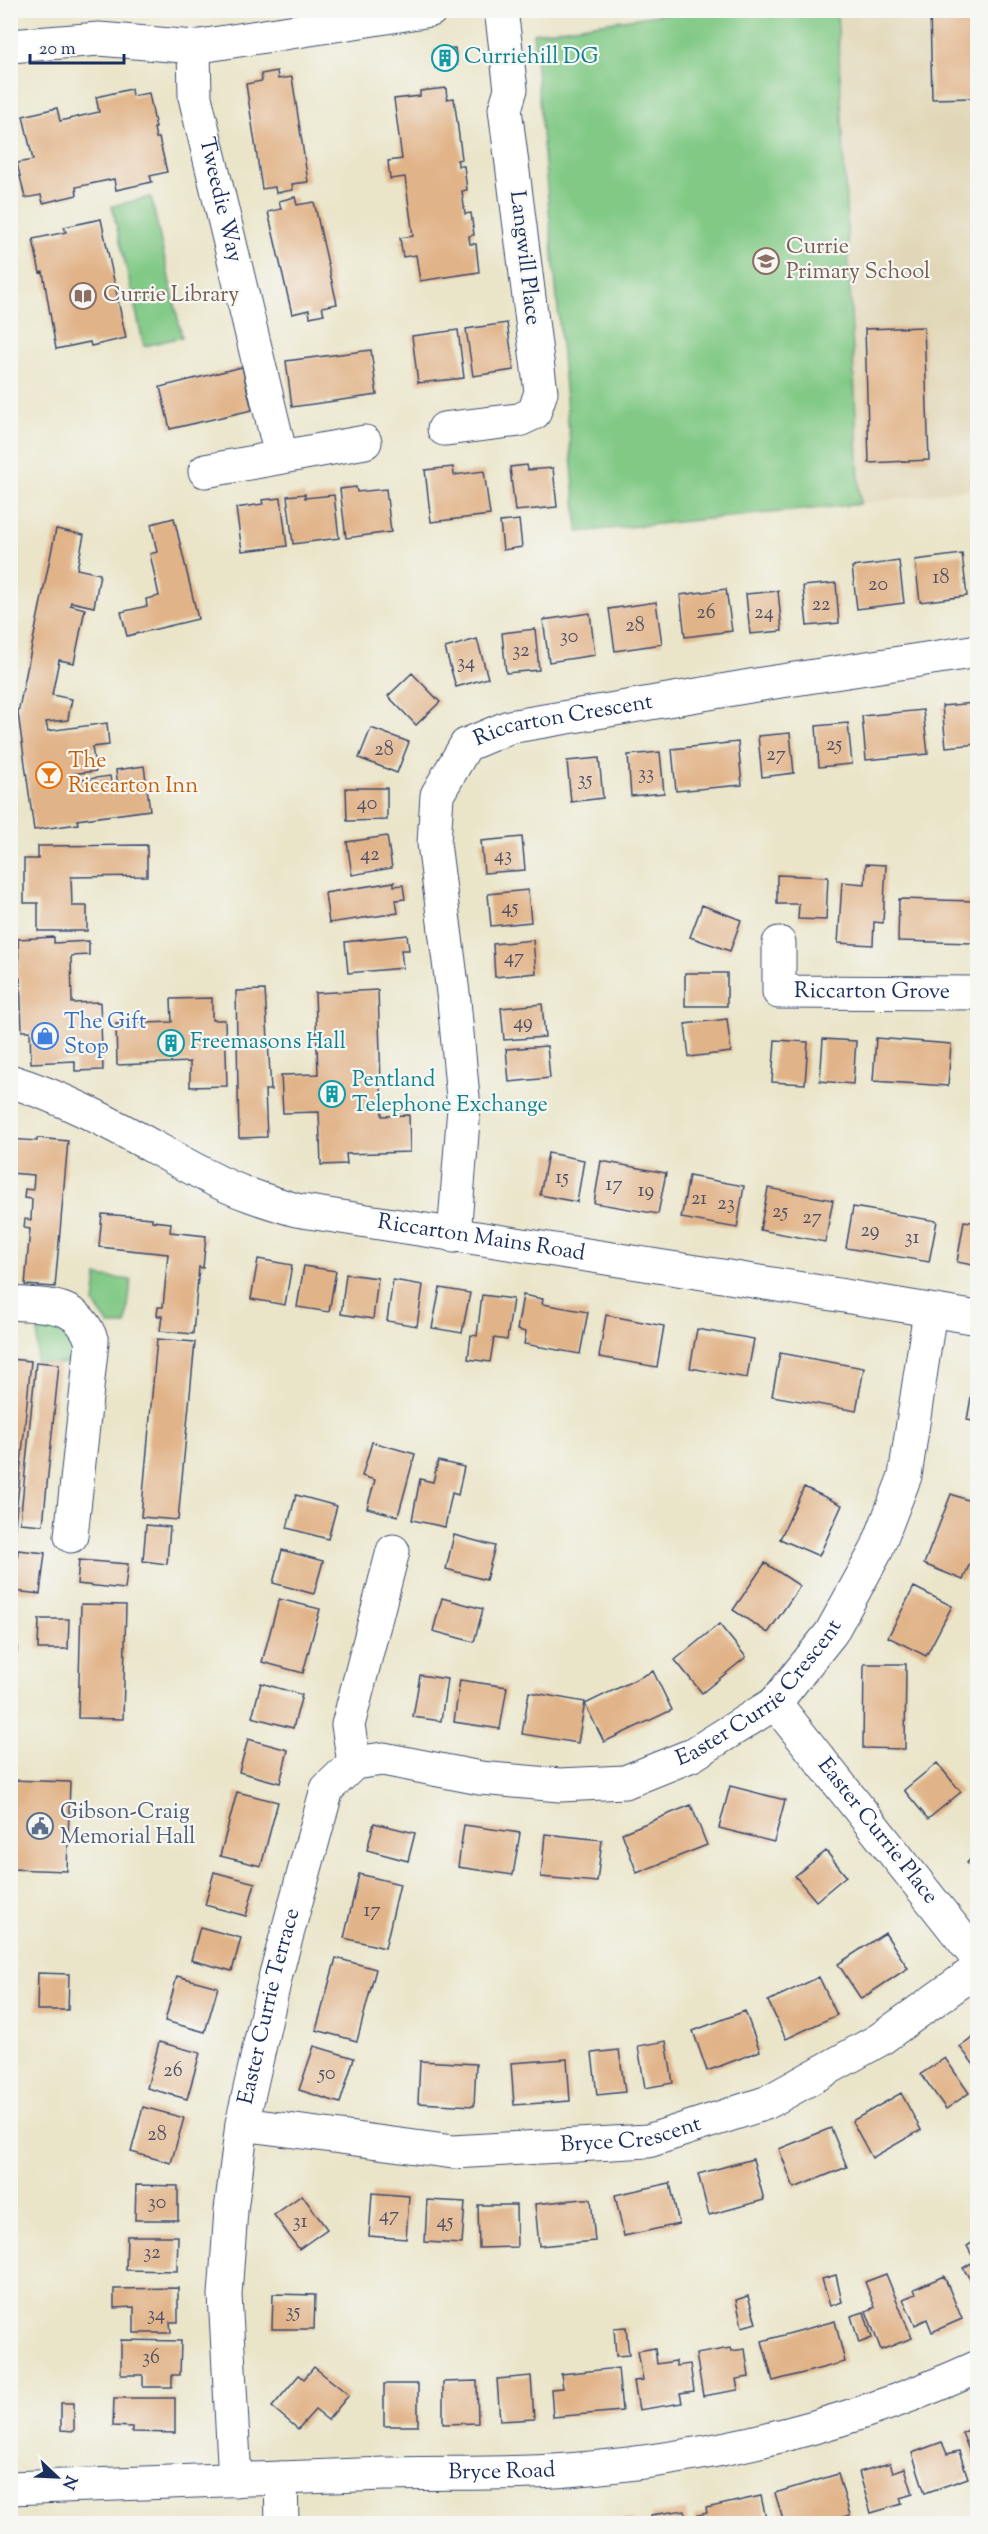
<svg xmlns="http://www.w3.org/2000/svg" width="988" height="2534" font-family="'Sorts Mill Goudy',serif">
  <rect width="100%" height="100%" fill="#f6f6f2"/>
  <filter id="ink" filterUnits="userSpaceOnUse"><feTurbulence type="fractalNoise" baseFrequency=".0167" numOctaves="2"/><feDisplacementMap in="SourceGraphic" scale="12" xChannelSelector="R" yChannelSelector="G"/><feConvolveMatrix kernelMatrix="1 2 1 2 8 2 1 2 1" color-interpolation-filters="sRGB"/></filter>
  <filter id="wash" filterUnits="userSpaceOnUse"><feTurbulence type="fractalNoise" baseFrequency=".008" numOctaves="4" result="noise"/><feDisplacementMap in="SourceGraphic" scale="24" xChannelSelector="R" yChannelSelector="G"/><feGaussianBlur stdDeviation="1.35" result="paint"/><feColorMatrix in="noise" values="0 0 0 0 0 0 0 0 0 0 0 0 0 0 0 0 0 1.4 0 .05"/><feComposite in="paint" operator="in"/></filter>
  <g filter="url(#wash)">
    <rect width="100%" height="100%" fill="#eae5c9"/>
    <path fill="#e1d7b8" d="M685,11H977V488L860,504L578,532L533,33Z"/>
    <path fill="#81c985" stroke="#4e7c72" stroke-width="1.5" d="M685,11H837L860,504L578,532L533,33Z
      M151,197L182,337L144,346L112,206Z
      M97,1276L131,1280L126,1325H109L94,1304Z
      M39,1320C57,1323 67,1328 78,1342L73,1362L59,1364L36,1362Z"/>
    <g id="blocks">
      <path fill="#e1b388" d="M930,10H973L974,98L932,99Z
        M455,48L457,65L435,68L433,50Z
        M277,71L278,79L292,77L308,182L292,184L293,190L276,193L275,187L262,189L246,84L262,81L261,74Z
        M446,88L447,99L454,98L462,159L457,160L458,163V166H464L467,190L462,191L465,214L471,213L474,235L469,236L470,244H476L479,272L420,281L416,255L403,257L400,238L413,236L405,177L390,179L388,161L402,159L394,99L420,96V91Z
        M131,89L132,96L149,93L156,128H154L156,138H159L167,172L150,176L152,182L116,190L114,179L76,187L77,195L43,203L41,195L25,198L17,163L33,160L23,116L57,108L60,121L99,112L96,97Z
        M295,197L297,205L314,202L337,304L322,307L324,314L310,317L309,310L292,314L268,212L281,209L279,201Z
        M101,219L126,338L91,346L90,342L56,349L43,272L40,273L33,239L66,232L64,227Z
        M507,323L514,370L473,376L466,329Z
        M924,327L929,460L869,463L865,329Z
        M458,330L464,378L418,383L412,336Z
        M371,350L377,395L292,407L286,361Z
        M242,367L252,410L170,429L160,387Z
        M527,465L528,470L553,468L557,507L515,511L510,467Z
        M453,467L454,475L484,471L490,515L431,522L425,470Z
        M356,487L357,492L386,489L391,532L346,538L340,489Z
        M305,494V498L334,495L339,538L293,544L287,496Z
        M281,498L287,546L242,551L236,508L263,504L262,500Z
        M174,518L198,619L127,636L121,612L147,606L146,599L159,596L150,554L157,552L151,524Z
        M519,520L522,547L503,550L500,522Z
        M56,529L84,535L77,569L100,574L94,607L71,602L70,605L85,609L74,663L59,660L52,695L72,699L69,713L68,720L46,722L48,731L107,723L109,745L92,747L96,771L72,774L73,781L110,776L112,788L118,787L116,770L144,766L150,810L77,820L78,824L34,830L18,713Z
        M962,554L967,596L920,602L915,560Z
        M899,561L904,603L857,609L852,567Z
        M836,583L839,623L807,626L803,586Z
        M726,589L732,631L685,637L680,595Z
        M778,591L782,631L750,634L746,594Z
        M656,602L662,644L615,651L609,609Z
        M590,613L595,655L549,662L543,620Z
        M535,629L539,670L506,673L502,633Z
        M477,639L488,678L456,687L445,648Z
        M412,673L440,702L416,725L388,696Z
        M975,703L978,744L946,747L942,706Z
        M923,710L928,754L866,760L862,716Z
        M848,723L852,764L819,767L816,726Z
        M371,728L409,742L397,773L359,758Z
        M790,733L794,773L762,777L758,736Z
        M738,742L742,785L676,791L672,749Z
        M660,752L664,793L631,796L628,755Z
        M599,758L603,798L571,802L567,761Z
        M346,788H387V820L347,821Z
        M387,836L392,868L352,875L347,842Z
        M522,837L525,870L484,873L481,841Z
        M147,845V876L71,877L72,906H87V931H38V903H24V859H38V846Z
        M866,864L886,865L883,923L874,922L873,945L838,943L842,882L865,884Z
        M777,875L828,877L826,920L798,919L799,904H777Z
        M394,882V886L403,885L405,899L396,900L398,913L329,923L325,893Z
        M528,890L531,922L491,926L488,894Z
        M899,899L974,901L973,943L898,941Z
        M702,905L741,920L730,951L690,937Z
        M407,935L409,950H401L403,968L348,973L345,942Z
        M54,937V943L89,941V955L71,956L72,1003L100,1002L103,1070L75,1071V1061L31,1063L30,1031H22L20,978H16V968H19L18,939Z
        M533,940L536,973L495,977L493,944Z
        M685,973H727V1006H685Z
        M265,990L271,1090H265L267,1137L239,1138L236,991Z
        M378,990L382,1116L409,1115L410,1152L346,1154L347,1164L321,1165L319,1112L283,1113L281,1075L318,1074L315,993Z
        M212,998V1020H225L227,1086L190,1087V1062L117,1065L116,1024L172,1022L171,999Z
        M542,1004L545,1037L504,1040L501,1008Z
        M727,1019L731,1052L689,1057L685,1024Z
        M876,1038L951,1044L948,1086L873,1081Z
        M823,1039L856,1041L853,1084L820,1081Z
        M775,1040L808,1042L805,1084L772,1082Z
        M547,1046L550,1078L509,1082L506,1049Z
        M976,1055H978V1089H973Z
        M37,1138L68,1141L55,1287L25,1285L30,1229L24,1228L25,1219L31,1220L32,1199L24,1198L25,1189L33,1190L34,1175L10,1173V1139L37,1141Z
        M548,1153L584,1160L577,1202L540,1195Z
        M601,1161L666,1173L658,1214L594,1203Z
        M689,1176L744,1186L737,1228L681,1218Z
        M768,1188L833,1200L825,1242L760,1230Z
        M853,1207L937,1221L929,1262L846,1248Z
        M102,1214L152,1218V1221L171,1223L170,1232L206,1236L203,1268L199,1267L193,1334L160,1331L162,1316H157L158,1307H163L168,1254L99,1247Z
        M964,1221L978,1223V1266L957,1262Z
        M258,1259L292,1265L285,1305L251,1299Z
        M304,1266L336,1271L329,1312L297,1307Z
        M346,1274L378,1278L373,1319L341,1314Z
        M393,1280L423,1285L417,1326L387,1321Z
        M440,1288L470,1293L462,1333L432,1328Z
        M482,1295L513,1299L507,1340L494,1338L490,1362L468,1359L471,1335L477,1336Z
        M523,1295L543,1299L542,1304L588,1312L580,1354L524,1344L526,1332L517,1330Z
        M606,1315L664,1326L657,1367L599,1357Z
        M697,1329L754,1339L747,1378L690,1368Z
        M157,1339L195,1342L178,1520L141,1517Z
        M780,1353L864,1368L856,1411L772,1396Z
        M10,1359L31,1361L13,1546H10Z
        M36,1362L59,1364L43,1525L20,1523Z
        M973,1386L978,1387V1422L967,1420Z
        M372,1442L415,1454L398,1516L367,1508L375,1480L362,1476Z
        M438,1461L464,1467L458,1495L452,1493L445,1527L412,1520L420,1479L433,1482Z
        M804,1487L842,1505L819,1556L780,1539Z
        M951,1494L978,1504V1543L963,1580L924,1564Z
        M296,1495L337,1506L328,1539L287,1528Z
        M146,1525L170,1527L167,1564L143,1561Z
        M454,1535L495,1546L486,1580L446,1569Z
        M18,1550L45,1553L40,1594L14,1591Z
        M282,1550L323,1561L314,1594L273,1583Z
        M79,1560L128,1564L125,1589L77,1584Z
        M765,1563L800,1586L768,1633L733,1610Z
        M914,1587L952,1606L926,1656L888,1637Z
        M442,1598L483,1609L474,1642L433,1631Z
        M279,1599L320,1609L303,1673L262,1662Z
        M81,1604L126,1605L123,1719L78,1718Z
        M39,1619H69L68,1649H38Z
        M719,1624L746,1657L702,1693L675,1660Z
        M10,1631H17V1652H10Z
        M864,1664H906L905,1749L863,1748Z
        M653,1671L672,1710L604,1742L585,1704Z
        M420,1675L447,1679L441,1721L413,1717Z
        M460,1680L507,1687L500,1729L454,1722Z
        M261,1683L302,1695L293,1728L252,1717Z
        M529,1692L585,1702L578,1743L522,1734Z
        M248,1739L288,1750L280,1783L239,1772Z
        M937,1763L961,1792L928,1819L904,1790Z
        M10,1780L70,1782L67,1871L10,1869Z
        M730,1786L785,1800L774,1842L719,1828Z
        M237,1792L278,1802L261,1866L220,1856Z
        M691,1805L707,1845L637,1873L622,1833Z
        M374,1823L415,1833L408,1861L367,1850Z
        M464,1825L520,1833L513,1875L458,1867Z
        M545,1834L602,1840L597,1882L541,1877Z
        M826,1851L846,1876L816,1901L795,1876Z
        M978,1851V1872L967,1863Z
        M214,1872L255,1883L246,1916L205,1905Z
        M359,1874L400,1884L385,1948L344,1938Z
        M200,1927L241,1938L232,1971L191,1960Z
        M885,1933L908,1968L861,1999L838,1964Z
        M336,1958L376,1969L357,2041L316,2030Z
        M38,1973L69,1974L68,2010H37Z
        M177,1976L218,1987L205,2032L165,2021Z
        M819,1977L837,2015L786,2039L768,2001Z
        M745,2011L760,2051L707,2071L693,2031Z
        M978,2034V2070L960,2047Z
        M666,2041L673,2083L645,2088L638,2046Z
        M159,2042L200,2053L187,2099L147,2088Z
        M314,2046L354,2058L340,2103L299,2090Z
        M619,2050L625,2092L597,2095L592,2053Z
        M945,2058L969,2093L946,2109L921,2074Z
        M567,2059L570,2101L514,2105L511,2063Z
        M420,2061L476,2064L474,2106L418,2103Z
        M901,2093L921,2130L872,2158L852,2121Z
        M143,2107L184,2118L171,2163L131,2152Z
        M831,2128L847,2167L794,2188L779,2149Z
        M753,2159L764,2200L709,2215L698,2174Z
        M670,2183L679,2224L624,2236L615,2195Z
        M136,2185L178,2186V2220H135Z
        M372,2193L409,2196L406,2239L369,2236Z
        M302,2195L327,2229L299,2249L274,2215Z
        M583,2199H591L595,2241L539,2246L535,2204Z
        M427,2200L465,2202L462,2244L425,2242Z
        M478,2205H516L517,2247L479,2248Z
        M127,2236H178L177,2271L126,2270Z
        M978,2239V2292L963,2268L975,2261L967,2246Z
        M886,2274L912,2338L881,2350L866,2311L875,2307L865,2282Z
        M836,2275L842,2302L830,2306L822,2279Z
        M944,2276L962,2319L932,2332L927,2319L915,2325L903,2299L916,2294L914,2289Z
        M178,2288V2322H170L171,2333H134V2307L114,2308V2289Z
        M273,2294L315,2295L314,2329H272Z
        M748,2296L756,2323L742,2327L736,2300Z
        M864,2312L872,2338L859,2343L851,2316Z
        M835,2321L845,2362L773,2381L762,2341Z
        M626,2327L629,2355L616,2356L614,2328Z
        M121,2340L181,2341L180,2375H172V2387H143V2375H121Z
        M655,2348L657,2364L676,2361V2366L690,2364L694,2391L680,2393L682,2403L639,2410L634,2381L643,2380L638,2351Z
        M730,2348L731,2351L745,2349L749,2377L736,2379L738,2390L703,2396L696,2354Z
        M314,2367L349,2395L328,2420L315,2410L298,2429L272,2407L299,2375L304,2379Z
        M618,2368L622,2411L553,2417L551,2389L563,2388L561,2374Z
        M531,2376L534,2419L500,2421L497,2379Z
        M477,2381L478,2423L443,2424V2382Z
        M384,2384H418V2426H384Z
        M114,2398H175V2433L132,2432V2427L113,2426Z
        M61,2403H74V2431L61,2430Z
        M978,2426V2470H977L962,2433Z
        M942,2442L947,2454L959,2451L968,2478L925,2493L912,2453Z
        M890,2463L893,2472L905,2468L913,2494L900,2498L902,2504L871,2513L859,2472Z
        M838,2474L850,2515L821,2523H784L775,2493Z
        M761,2496L767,2523H695L694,2516L707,2513L706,2508Z
        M685,2510L687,2523H652L651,2515Z
        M633,2519V2523H599L598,2521Z"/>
    </g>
  </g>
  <g filter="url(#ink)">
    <use href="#blocks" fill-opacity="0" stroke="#3a4a6e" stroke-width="1.5"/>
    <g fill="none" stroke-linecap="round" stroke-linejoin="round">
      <defs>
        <g id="minor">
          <path id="s1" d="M194,47L195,97L281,456"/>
          <path d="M444,429L519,420L534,413L541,392L505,109L511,89L501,10"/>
          <path d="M205,471L365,442"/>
          <path id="s2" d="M779,943V992L978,993"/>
          <path id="s3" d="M454,1236L464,1108L454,1001L434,843L437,795L466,745L509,727L762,684L978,651"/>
          <path d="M10,1303C46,1306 79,1301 92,1342L71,1536"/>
          <path id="s4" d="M775,1703L978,1959"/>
          <path id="s5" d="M354,1763L383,1759L480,1778L560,1785L625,1782L692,1755L775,1703L831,1633L876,1551L905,1476L930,1311"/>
          <path id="s6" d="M242,2124L453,2152L648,2141L766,2103L879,2040L978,1969"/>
          <path d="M281,2478L282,2524"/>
          <path id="s7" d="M235,2480L225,2295L231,2210L242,2124L276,1974L327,1789L354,1763L348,1725L393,1551"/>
          <path id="s8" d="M10,2488C135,2483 260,2478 385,2474C446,2472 508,2475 568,2470C709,2459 849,2426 978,2367"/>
        </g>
        <g id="tertiary">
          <path d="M10,46L99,39L194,47L431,10"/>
          <path id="s9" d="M10,1081C82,1103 143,1143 209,1177C237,1192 266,1201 296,1210L735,1278L978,1318"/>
        </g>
      </defs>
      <use href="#minor" stroke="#3a4a6e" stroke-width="35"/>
      <use href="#tertiary" stroke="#3a4a6e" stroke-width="35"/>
      <use href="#minor" stroke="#fff" stroke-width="33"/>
      <use href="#tertiary" stroke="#fff" stroke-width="33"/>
    </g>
  </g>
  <defs>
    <symbol id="building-ring" viewBox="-11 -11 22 22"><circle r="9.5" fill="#f6f6f2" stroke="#0f9aa8" stroke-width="1.5"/><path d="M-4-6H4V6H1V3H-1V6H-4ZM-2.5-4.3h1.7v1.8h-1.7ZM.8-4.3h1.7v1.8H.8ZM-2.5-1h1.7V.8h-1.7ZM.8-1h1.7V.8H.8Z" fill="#0f9aa8"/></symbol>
    <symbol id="school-ring" viewBox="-11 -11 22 22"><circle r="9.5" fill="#f6f6f2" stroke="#8d6e63" stroke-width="1.5"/><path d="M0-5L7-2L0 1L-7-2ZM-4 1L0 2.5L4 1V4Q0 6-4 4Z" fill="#8d6e63"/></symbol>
    <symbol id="library-ring" viewBox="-11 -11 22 22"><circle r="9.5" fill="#f6f6f2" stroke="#8d6e63" stroke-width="1.5"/><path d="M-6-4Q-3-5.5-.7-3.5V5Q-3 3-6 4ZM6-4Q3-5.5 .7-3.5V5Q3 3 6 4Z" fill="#8d6e63"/></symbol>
    <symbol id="bar-ring" viewBox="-11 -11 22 22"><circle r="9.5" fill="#f6f6f2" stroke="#e8710a" stroke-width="1.5"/><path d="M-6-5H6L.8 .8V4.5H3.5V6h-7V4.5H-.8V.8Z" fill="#e8710a"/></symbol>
    <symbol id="shop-ring" viewBox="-11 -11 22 22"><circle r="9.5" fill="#f6f6f2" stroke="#3f7fe0" stroke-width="1.5"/><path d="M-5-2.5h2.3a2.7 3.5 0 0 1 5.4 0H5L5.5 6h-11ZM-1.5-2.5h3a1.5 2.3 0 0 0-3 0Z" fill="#3f7fe0"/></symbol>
    <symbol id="civic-ring" viewBox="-11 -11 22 22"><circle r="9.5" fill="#f6f6f2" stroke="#5c6f8a" stroke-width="1.5"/><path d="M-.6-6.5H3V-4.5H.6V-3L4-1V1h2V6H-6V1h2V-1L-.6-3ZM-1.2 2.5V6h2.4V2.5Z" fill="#5c6f8a"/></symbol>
  </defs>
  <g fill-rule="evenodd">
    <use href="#building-ring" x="430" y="43" width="30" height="30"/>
    <use href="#school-ring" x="751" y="246" width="30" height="30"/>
    <use href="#library-ring" x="68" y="281" width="30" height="30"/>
    <use href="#bar-ring" x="34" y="760" width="30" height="30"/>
    <use href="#shop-ring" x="30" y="1021" width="30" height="30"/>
    <use href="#building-ring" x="156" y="1028" width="30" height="30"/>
    <use href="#building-ring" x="317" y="1079" width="30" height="30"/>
    <use href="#civic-ring" x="25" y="1811" width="30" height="30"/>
  </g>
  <g text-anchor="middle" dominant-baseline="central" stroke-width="4.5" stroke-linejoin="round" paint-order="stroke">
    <g font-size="20" fill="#4c5068">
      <text x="941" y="578">18</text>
      <text x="878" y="585">20</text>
      <text x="821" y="605">22</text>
      <text x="706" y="613">26</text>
      <text x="764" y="613">24</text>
      <text x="635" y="626">28</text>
      <text x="569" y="637">30</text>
      <text x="521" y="651">32</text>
      <text x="466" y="663">34</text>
      <text x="834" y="745">25</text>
      <text x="384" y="750">28</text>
      <text x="776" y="755">27</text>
      <text x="646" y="774">33</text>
      <text x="585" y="780">35</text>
      <text x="367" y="804">40</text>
      <text x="370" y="855">42</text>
      <text x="503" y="856">43</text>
      <text x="510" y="908">45</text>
      <text x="514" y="958">47</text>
      <text x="523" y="1023">49</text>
      <text x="562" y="1178">15</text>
      <text x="614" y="1185">17</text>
      <text x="646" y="1191">19</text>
      <text x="699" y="1199">21</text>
      <text x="726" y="1204">23</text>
      <text x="780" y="1212">25</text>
      <text x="812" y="1218">27</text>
      <text x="870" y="1231">29</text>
      <text x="912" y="1238">31</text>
      <text x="372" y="1911">17</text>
      <text x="173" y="2071">26</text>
      <text x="327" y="2074">50</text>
      <text x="157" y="2135">28</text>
      <text x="157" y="2203">30</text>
      <text x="389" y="2216">47</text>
      <text x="300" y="2222">31</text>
      <text x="445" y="2222">45</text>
      <text x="152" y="2253">32</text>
      <text x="293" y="2312">35</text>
      <text x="156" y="2315">34</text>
      <text x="151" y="2358">36</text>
    </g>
    <g font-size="22" fill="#0d838f" stroke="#f6f6f2" text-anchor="start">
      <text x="464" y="58">Curriehill DG</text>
      <text x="190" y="1043">Freemasons Hall</text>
      <text x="352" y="1081">Pentland<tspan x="352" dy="25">Telephone Exchange</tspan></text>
    </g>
    <g font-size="22" fill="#1b2f5e" stroke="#f6f6f2">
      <text stroke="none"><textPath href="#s1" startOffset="156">Tweedie Way</textPath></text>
      <text transform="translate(524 258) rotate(83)">Langwill Place</text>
      <text stroke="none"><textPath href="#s3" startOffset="602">Riccarton Crescent</textPath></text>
      <text stroke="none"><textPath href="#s2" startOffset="142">Riccarton Grove</textPath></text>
      <text stroke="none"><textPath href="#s9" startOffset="502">Riccarton Mains Road</textPath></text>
      <text stroke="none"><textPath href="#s5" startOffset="438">Easter Currie Crescent</textPath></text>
      <text stroke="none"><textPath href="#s4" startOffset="164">Easter Currie Place</textPath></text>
      <text stroke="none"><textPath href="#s7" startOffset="478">Easter Currie Terrace</textPath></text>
      <text stroke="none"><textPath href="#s6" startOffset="392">Bryce Crescent</textPath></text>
      <text stroke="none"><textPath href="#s8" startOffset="492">Bryce Road</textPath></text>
    </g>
    <g font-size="22" fill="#785e54" stroke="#f6f6f2" text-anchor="start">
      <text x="786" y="248">Currie<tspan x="786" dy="25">Primary School</tspan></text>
      <text x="103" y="296">Currie Library</text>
    </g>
    <g font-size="22" fill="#c56008" stroke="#f6f6f2" text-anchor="start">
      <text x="68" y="762">The<tspan x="68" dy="25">Riccarton Inn</tspan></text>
    </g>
    <g font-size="22" fill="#366cbe" stroke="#f6f6f2" text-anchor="start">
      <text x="64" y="1023">The Gift<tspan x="64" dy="25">Stop</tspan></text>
    </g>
    <g font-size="22" fill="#4e5e75" stroke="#f6f6f2" text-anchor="start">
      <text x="60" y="1813">Gibson-Craig<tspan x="60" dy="25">Memorial Hall</tspan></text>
    </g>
  </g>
  <rect width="988" height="2534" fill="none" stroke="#f6f6f2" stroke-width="36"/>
  <g transform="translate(57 2477) rotate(113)" stroke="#f6f6f2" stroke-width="4.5" paint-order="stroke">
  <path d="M0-4.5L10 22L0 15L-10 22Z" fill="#1b2f5e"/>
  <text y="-9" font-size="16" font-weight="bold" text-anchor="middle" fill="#1b2f5e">N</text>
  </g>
  <path d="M30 54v9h94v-9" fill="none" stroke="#1b2f5e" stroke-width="3"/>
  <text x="39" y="54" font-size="18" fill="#1b2f5e" stroke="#f6f6f2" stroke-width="4.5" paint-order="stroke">20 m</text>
</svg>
